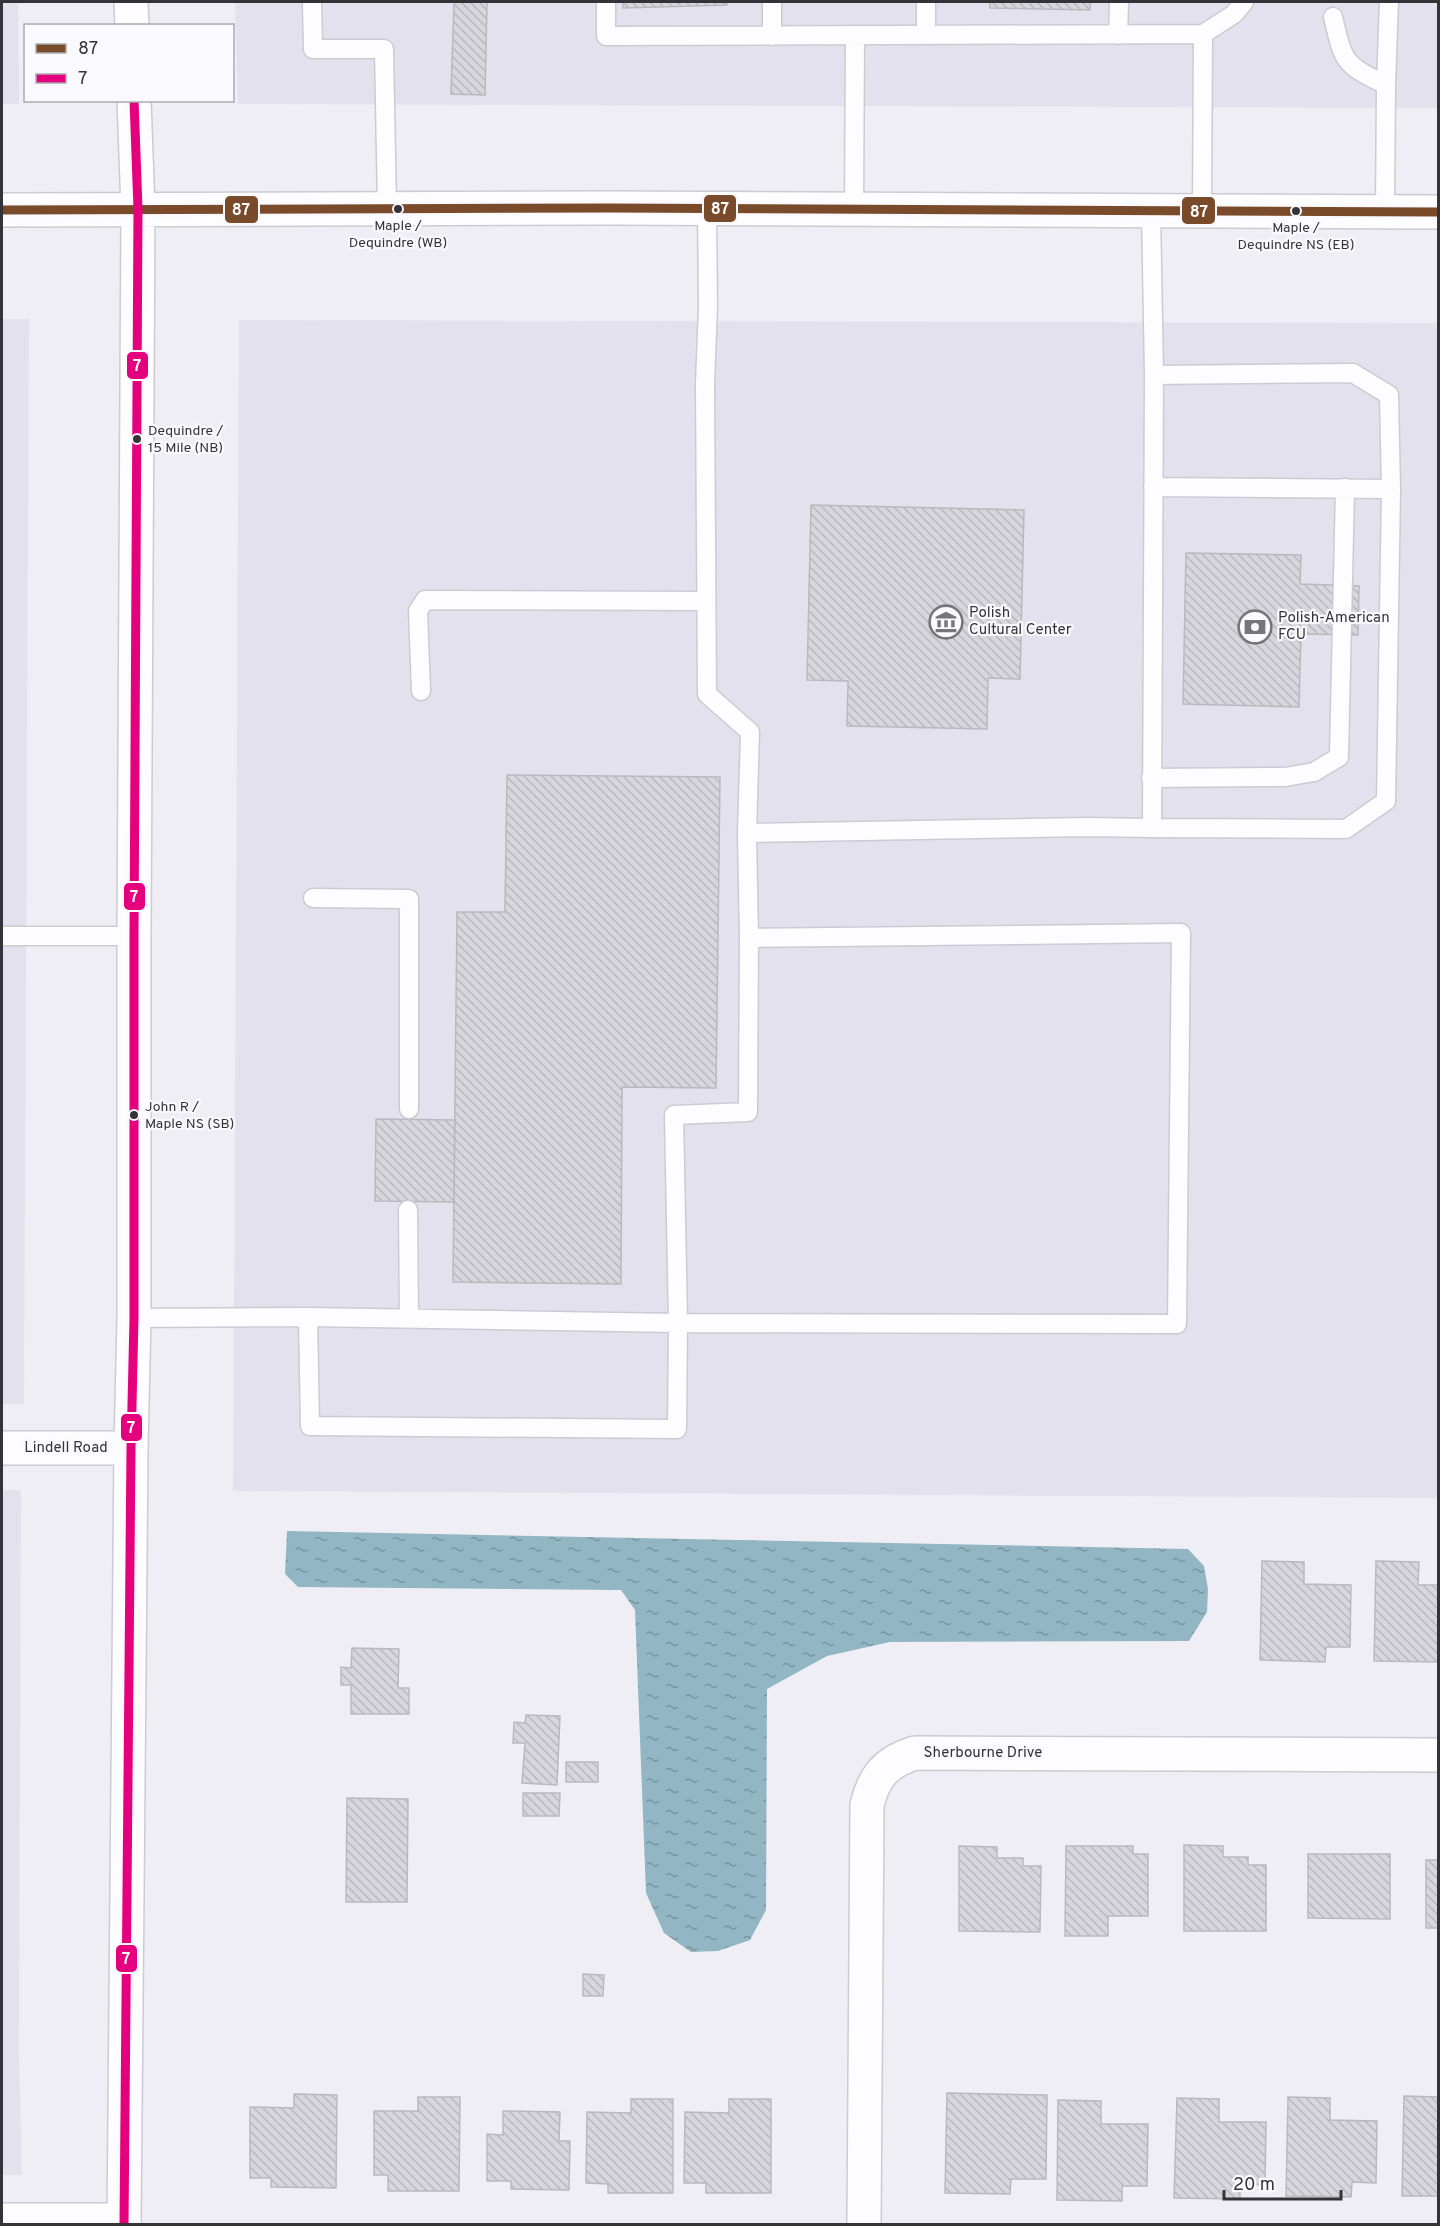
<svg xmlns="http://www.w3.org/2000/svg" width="1440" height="2226" font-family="Overpass,sans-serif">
  <defs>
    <pattern id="water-ripples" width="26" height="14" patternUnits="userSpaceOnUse" patternTransform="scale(1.5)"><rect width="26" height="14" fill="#92b6c4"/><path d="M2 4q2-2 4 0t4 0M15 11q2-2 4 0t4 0" fill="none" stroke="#7895a0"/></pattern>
    <pattern id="building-back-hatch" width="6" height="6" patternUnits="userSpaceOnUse" patternTransform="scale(1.5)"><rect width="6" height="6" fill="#d7d6dc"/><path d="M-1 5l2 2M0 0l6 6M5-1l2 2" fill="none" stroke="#b9b8be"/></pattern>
  </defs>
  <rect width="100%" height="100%" fill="#efeef5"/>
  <path fill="#e3e1ee" d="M2,2H18L19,104H2Z
    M235,2H1438V108L238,104Z
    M2,319H29L24,1404H2Z
    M239,320L1438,323V1498L233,1491Z
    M2,1490H21L19,2051L22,2175H2Z"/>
  <path fill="url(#water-ripples)" d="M287,1531L1188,1549L1204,1566L1208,1589L1207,1612L1189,1641L890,1642L827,1656L767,1689L766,1910L750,1940L718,1951L691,1952L664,1933L646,1893L635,1610L621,1590L298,1587L285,1574Z"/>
  <path fill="url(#building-back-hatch)" stroke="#b9b9bd" stroke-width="1.5" d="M454,2H487L485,95L451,94Z
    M623,2H727V5L623,8Z
    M990,2H1090V10L990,8Z
    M811,505L1024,510L1020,679L988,678L987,729L847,726L848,681L807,680Z
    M1186,553L1301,555L1300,584L1359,586L1358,635L1301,634L1299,707L1183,704Z
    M507,775L720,777L716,1088L622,1087L621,1284L453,1282L457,912H505Z
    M376,1119L455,1120L454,1202L375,1201Z
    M1262,1561L1304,1562V1584L1351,1585L1350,1647H1326L1325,1662L1260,1660Z
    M1376,1561L1419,1562L1418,1585H1438V1662L1374,1661Z
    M352,1648L399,1649L398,1688H409V1714H351V1685H341V1667L351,1668Z
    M526,1715L560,1716L557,1785L522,1783L525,1743H513L514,1722L525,1723Z
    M566,1762H598V1782H566Z
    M523,1793H560L559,1816H523Z
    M347,1798L408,1799L407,1902H346Z
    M1184,1845L1223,1846V1857H1248V1865H1266V1931H1184Z
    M959,1846L997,1847V1858H1023V1866H1041L1040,1932L959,1931Z
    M1066,1846H1133V1854H1148V1916H1108V1936H1065Z
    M1308,1854H1390V1919L1308,1918Z
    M1426,1860H1438V1928H1426Z
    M583,1974L604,1975L603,1996H583Z
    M947,2093L1047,2095L1046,2179H1011L1010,2194L945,2193Z
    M294,2094L337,2095L336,2188L271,2187V2178H250V2107L294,2108Z
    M1404,2096L1438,2097V2196H1402Z
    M418,2097H460L459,2191H388V2175H374V2111H418Z
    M1288,2097L1330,2098V2120L1377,2121L1376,2183L1352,2182L1351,2197L1286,2196Z
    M1177,2098L1219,2099V2122H1266L1265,2185L1240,2184V2199L1174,2198Z
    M631,2099H673V2193H608V2184L586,2183L587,2112L631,2113Z
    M729,2099H771V2193H706V2183H684L685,2112L729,2113Z
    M1058,2100L1101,2101V2124H1148L1147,2186H1122V2201L1057,2200Z
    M503,2111L560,2112L559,2141H570L569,2190L511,2189V2181H487V2134L503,2135Z"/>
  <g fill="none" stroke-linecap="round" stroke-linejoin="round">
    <defs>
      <path id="service" d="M312,2L313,49H384L387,208
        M606,2V36L1203,34L1234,14L1244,2
        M1333,17C1344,63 1343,64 1386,85
        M926,35V2
        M1118,35L1119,2
        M772,36V2
        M854,209L855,35
        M1151,211L1154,375L1152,828L1346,829L1386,801L1391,489L1389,395L1353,373L1154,375
        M1202,211L1203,34
        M1385,212L1386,85L1389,2
        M1153,487L1391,489
        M421,691L418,611L425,600L706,601
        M1151,778L1285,777L1314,772L1339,757L1345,488
        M747,833L1088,827L1152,828
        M313,898L409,899V1109
        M2,936H134
        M408,1210L409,1319
        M308,1317L678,1323L674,1115L748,1112L749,938
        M134,1318L308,1317L310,1426L677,1429L678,1323L1177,1324L1181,933L749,938L747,833L750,732L707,694L705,384L708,306L707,208"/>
      <path id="minor" d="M2,1448H131
        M2,2220H124
        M864,2224L867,1805C874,1776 886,1762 915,1753L1438,1755"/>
      <path id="secondary" d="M131,2L132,26
        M2,210L609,208L1438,212
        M124,2224L131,1448L134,1318V936L138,209L134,100"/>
    </defs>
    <use href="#service" stroke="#cccbd1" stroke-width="21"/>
    <use href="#minor" stroke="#cccbd1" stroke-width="36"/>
    <use href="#secondary" stroke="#cccbd1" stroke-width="36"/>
    <use href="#service" stroke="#fdfcfe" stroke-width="18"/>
    <use href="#minor" stroke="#fdfcfe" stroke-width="33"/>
    <use href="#secondary" stroke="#fdfcfe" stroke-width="33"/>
    <defs>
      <path id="bus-1" d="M2,210L609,208L1438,212"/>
      <path id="bus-2" d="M124,2224L131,1448L134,1318V936L138,209L134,100"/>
    </defs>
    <use href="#bus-1" stroke="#faf9fe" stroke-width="14"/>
    <use href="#bus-2" stroke="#faf9fe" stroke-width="14"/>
    <use href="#bus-1" stroke="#7a4b2a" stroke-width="9"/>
    <use href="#bus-2" stroke="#e5007d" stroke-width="9"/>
  </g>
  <defs>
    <symbol id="museum-ring" viewBox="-11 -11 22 22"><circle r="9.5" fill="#faf9fe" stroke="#75757a" stroke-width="1.5"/><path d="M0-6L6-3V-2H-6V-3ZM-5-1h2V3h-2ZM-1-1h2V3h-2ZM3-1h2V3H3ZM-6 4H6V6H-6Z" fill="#75757a"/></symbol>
    <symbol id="bank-ring" viewBox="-11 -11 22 22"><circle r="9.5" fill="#faf9fe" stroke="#75757a" stroke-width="1.5"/><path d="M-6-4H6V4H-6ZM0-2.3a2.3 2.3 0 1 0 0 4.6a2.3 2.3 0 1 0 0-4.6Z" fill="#75757a"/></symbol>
  </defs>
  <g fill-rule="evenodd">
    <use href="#museum-ring" x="927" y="603" width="38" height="38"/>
    <use href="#bank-ring" x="1236" y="608" width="38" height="38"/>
  </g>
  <g fill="#343438" stroke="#faf9fe" stroke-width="2">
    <circle cx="398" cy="209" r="5"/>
    <circle cx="1296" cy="211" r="5"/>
    <circle cx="137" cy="439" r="5"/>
    <circle cx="134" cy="1115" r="5"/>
  </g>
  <g text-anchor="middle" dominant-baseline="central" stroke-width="4.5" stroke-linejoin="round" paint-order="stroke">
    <g font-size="14" fill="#343438" stroke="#faf9fe">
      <text x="398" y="226">Maple /<tspan x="398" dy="17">Dequindre (WB)</tspan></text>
      <text x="1296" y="228">Maple /<tspan x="1296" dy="17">Dequindre NS (EB)</tspan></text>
      <text x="148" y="431" text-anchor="start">Dequindre /<tspan x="148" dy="17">15 Mile (NB)</tspan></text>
      <text x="145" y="1107" text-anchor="start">John R /<tspan x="145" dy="17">Maple NS (SB)</tspan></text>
    </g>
    <g font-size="15" fill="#343438" stroke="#faf9fe" text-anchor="start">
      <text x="969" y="613">Polish<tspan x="969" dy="17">Cultural Center</tspan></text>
      <text x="1278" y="618">Polish-American<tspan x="1278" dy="17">FCU</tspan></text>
    </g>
    <g font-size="15" fill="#343438" stroke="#faf9fe">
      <text x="66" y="1448">Lindell Road</text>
      <text x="983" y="1753">Sherbourne Drive</text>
    </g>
  </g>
  <g stroke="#faf9fe" stroke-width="2">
    <rect x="703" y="194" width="34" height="29" rx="6" fill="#7a4b2a"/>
    <rect x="224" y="195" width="35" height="29" rx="6" fill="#7a4b2a"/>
    <rect x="1181" y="196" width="35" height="29" rx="6" fill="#7a4b2a"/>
    <rect x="126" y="351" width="23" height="29" rx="6" fill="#e5007d"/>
    <rect x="123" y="882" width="23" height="29" rx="6" fill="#e5007d"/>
    <rect x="120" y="1413" width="23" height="29" rx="6" fill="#e5007d"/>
    <rect x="115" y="1944" width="23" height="29" rx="6" fill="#e5007d"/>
  </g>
  <g font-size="16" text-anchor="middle" font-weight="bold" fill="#fff">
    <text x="720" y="214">87</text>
    <text x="241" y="215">87</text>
    <text x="1199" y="217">87</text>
    <text x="137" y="371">7</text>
    <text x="134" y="902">7</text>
    <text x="131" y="1433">7</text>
    <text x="126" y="1964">7</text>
  </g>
  <rect width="1440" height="2226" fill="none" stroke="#343438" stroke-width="6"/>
  <rect x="24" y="24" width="210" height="78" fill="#faf9fe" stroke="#abaaaf" stroke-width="1.5"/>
  <rect x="36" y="44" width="30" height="9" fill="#7a4b2a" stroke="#abaaaf" stroke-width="1.5"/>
  <text x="78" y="54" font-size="18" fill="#343438">87</text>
  <rect x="36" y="74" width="30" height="9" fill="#e5007d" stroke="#abaaaf" stroke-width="1.5"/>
  <text x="78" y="84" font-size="18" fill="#343438">7</text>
  <path d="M1224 2190v9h117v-9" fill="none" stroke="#343438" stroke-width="3"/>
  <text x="1233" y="2190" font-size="18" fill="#343438" stroke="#faf9fe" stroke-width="4.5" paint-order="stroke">20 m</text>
</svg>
